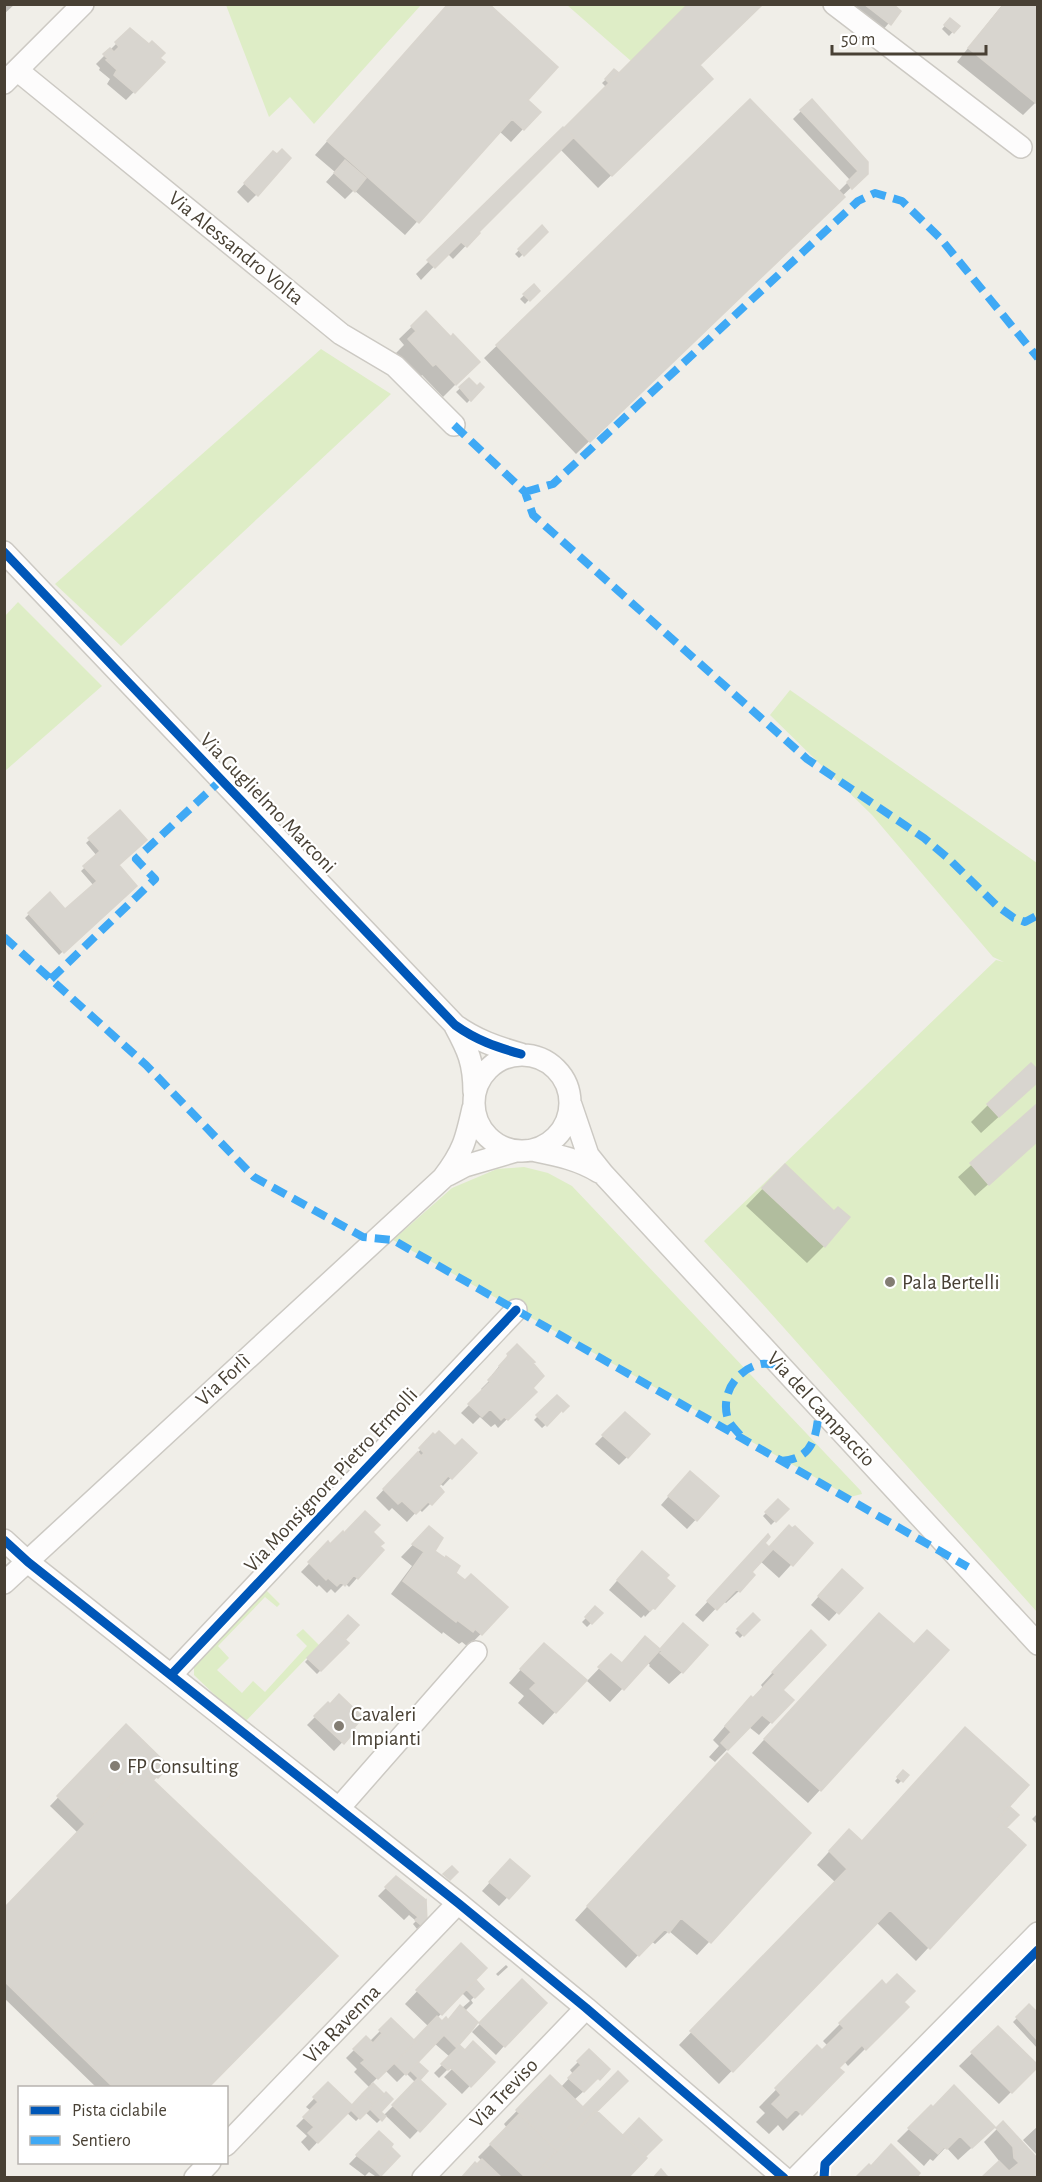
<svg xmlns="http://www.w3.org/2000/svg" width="1042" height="2182" font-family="'Alegreya Sans',sans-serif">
  <rect width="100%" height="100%" fill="#f0eee8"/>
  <path fill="#deedc6" d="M226,5V4L421,5L314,124L290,97L269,117Z
    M567,5H688L631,61Z
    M321,349L391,394L121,646L55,584Z
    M18,602L102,686L5,771V616Z
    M790,690L1037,863V1612L759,1300L704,1241L996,960L1004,962L993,957L872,815L770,715Z
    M524,1167L548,1173L572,1186L861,1491L862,1494L850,1497L393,1240L452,1188L497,1169Z
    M266,1590L280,1604L277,1607L265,1597L218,1646L229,1658L217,1670L242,1693L253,1681L265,1692L307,1646L296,1635L303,1629L319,1645L244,1723L194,1675V1665Z"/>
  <path fill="#0003" fill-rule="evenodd" d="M4,4H15L4,14Z
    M449,4L526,100L523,129L511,142L499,131L405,235L354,190L345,199L326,182L335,172L315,155Z
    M835,4H891L899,11L877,37Z
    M1003,4H1038V100L1023,115L957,62Z
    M950,20L958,26L949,36L942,29Z
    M130,30L134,34L136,33L163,62L126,100L107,84L110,79L99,70L100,68L96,64Z
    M698,66L711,79L598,188L560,149L477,232L478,233L453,259L447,253L421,280L416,274L606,87L602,83L615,71L619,75Z
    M750,101L838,192L850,180L793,119L801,111L866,173L576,454L484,358Z
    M265,161L257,194L248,203L237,192Z
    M542,228L546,232L519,258L515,254Z
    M534,286L538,290L525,304L520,299Z
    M426,313L478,362L443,397L422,375L420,377L396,353L404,345L399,339Z
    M469,380L476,388L482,387L467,403L456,392Z
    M119,812L117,866L135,885L59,955L25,918L50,894L65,911L94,886L81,871L97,856L86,843Z
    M1025,1093L981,1133L971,1122L988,1105Z
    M1038,1105V1140L975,1196L958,1177Z
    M768,1183L824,1246L807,1263L746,1206Z
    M509,1354L535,1392L498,1428L495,1424L491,1427L480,1417L473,1424L461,1413L483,1391L481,1389L493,1377L492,1375Z
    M557,1397L567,1406L542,1428L534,1420Z
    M625,1414L627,1457L619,1465L595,1444Z
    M433,1436L455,1448L474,1453L443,1486L439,1483L437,1486L442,1492L422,1512L419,1509L407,1522L392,1508L389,1511L376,1498Z
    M682,1481L717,1497L687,1529L661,1505Z
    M778,1501L787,1509L771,1525L763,1516Z
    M429,1528L433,1551L454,1573L506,1608L468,1647L462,1642L459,1644L443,1632L442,1634L391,1594L412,1566L401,1557Z
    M371,1532L357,1578L349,1587L345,1583L335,1593L331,1589L327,1593L319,1585L317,1587L301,1572L328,1544L330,1546L344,1534Z
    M763,1543L768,1548L811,1543L779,1578L760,1561L750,1572L739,1591L726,1603L723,1601L703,1622L695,1615Z
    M634,1561L663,1578L673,1587L645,1617L644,1615L641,1618L609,1590Z
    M834,1579L860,1588L829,1621L811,1605Z
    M596,1608L601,1613L587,1627L582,1622Z
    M753,1615L758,1620L740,1638L735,1633Z
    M348,1617L343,1640L347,1643L317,1674L305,1662Z
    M866,1628L820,1790L808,1803L752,1753Z
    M671,1638L682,1672L669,1684L649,1666L650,1665L647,1662L610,1702L587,1681L611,1656L621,1664L633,1651L660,1650Z
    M798,1645L771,1722L759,1735L749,1727L715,1762L709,1757L719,1746L713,1740L738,1711L763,1688L761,1685Z
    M531,1658L555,1712L543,1725L518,1703L524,1696L509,1683Z
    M328,1704L354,1730L334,1751L307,1725Z
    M126,1726L167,1766L153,1781L206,2088H97L4,1998V1910L78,1833L50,1806Z
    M715,1767L809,1833L697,1955L669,1931L655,1944L651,1941L626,1968L575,1920Z
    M903,1772L907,1775L898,1784L895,1781Z
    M1002,1812L1016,1815L1005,1827L1024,1845L916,1961L876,1922L719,2084L679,2045L835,1882L817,1865L836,1844L862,1842Z
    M1038,1813V1825L1032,1819Z
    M502,1869L528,1876L499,1906L482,1891Z
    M396,1878L425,1921L417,1929L413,1924L416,1921L409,1915L404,1920L378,1896Z
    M461,1945L474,1980L482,1989L471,2000L473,2003L465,2011L457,2045L465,2052L493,2062L462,2094L444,2077L457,2064L455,2062L439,2078L434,2073L450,2057L434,2043L416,2062L425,2071L418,2079L444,2104L410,2139L385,2115L377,2123L365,2112L356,2121L346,2112L309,2151L301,2142L307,2136L296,2126L311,2111L306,2107L328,2084L352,2107L370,2088L354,2072L357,2069L346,2058L366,2038L370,2041L391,2020L414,2042L428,2026L405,2004ZM462,1993L470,2001L447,2021L442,2023L437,2018ZM385,2070L397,2082L406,2073L416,2083L383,2116L379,2112L384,2096L371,2084Z
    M506,1965L508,1967L498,1976L496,1974Z
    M522,1981L504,2046L496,2055L472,2032Z
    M882,1982L907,2007L848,2066L844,2061L837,2068L842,2072L783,2131L778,2125L769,2134L756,2122L765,2113L759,2107L817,2048L822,2052L828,2046L823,2041Z
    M1029,2006L1034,2012L1038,2008V2049L1013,2022Z
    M998,2028L1037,2066L999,2104L959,2066Z
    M589,2051L608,2069L574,2100L583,2109L618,2073L595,2111L622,2137L639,2120L626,2178H463L482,2161L478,2157L507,2128L504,2124L537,2090L561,2087L573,2074L570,2070Z
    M931,2107L980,2140L958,2160L946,2147L933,2161L930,2159L924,2166L897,2141Z
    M1003,2123L1038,2178H984L1000,2162L984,2142Z
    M1038,2126V2156L1023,2140Z
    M379,2133L398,2156L378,2178L369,2172L365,2176L349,2164Z"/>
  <path fill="#d8d5cf" stroke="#d9d5ce" stroke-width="1.5" d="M448,4H489L558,67L528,100L541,112L524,130L512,119L419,223L327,141Z
    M688,4H759L761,6L700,65L713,79L612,176L564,128Z
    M864,4H893L901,11L891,25Z
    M1004,4H1038L1037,104L968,48Z
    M950,18L960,26L954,33L944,25Z
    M130,28L149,44L152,41L165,53L160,58L165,62L135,93L114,75L117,70L106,60L108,59L103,54L110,48L114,52L119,47L115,42Z
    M614,69L619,73L609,83L605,79Z
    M750,99L845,197L590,442L496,345Z
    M812,99L868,162V174L852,189L847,182L858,171L800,110Z
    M563,127L574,137L479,232L480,233L467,247L461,242L435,268L427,260Z
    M282,149L291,158L258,196L244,183L273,151L277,154Z
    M345,160L366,178L355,192L334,173Z
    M542,225L548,232L524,256L518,249Z
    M534,284L540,291L530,301L523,294Z
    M426,311L451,337L453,334L480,362L456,385L436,364L433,366L408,339L416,331L411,326Z
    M469,378L477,386L480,383L484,387L471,401L459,387Z
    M120,810L147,840L119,865L137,886L64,953L28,913L50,892L65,909L97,881L83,866L100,851L88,838Z
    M1031,1063L1038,1070V1082L999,1117L987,1104Z
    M1038,1103V1141L989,1185L970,1163Z
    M785,1164L834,1211L838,1207L850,1217L825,1247L762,1188Z
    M517,1344L535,1362L533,1363L544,1376L533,1388L537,1392L508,1420L504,1417L501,1420L490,1409L482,1417L468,1404L490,1382L488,1380L500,1367L499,1366L508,1356L507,1354Z
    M557,1395L569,1406L563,1412L562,1410L547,1426L536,1415Z
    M625,1412L650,1434L628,1458L602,1435Z
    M439,1431L455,1446L462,1439L477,1453L452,1479L448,1476L439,1486L444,1492L432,1505L428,1502L416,1514L402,1501L398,1504L383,1489L418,1452L421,1456L424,1453L419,1448L433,1433L435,1435Z
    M690,1471L719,1496L697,1521L668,1496Z
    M778,1499L789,1509L776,1522L765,1512Z
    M365,1511L380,1525L373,1532L384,1543L380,1546L384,1550L358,1579L354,1575L345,1586L341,1582L337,1586L328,1578L326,1580L308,1562L328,1541L330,1544L343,1531L344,1533Z
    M789,1525L792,1528L795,1526L813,1543L793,1566L773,1549L752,1572L755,1575L740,1592L737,1589L717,1610L707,1601L768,1534L770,1537L765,1543L769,1547Z
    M429,1526L443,1538L435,1551L445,1558L446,1556L460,1566L456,1573L465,1580L471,1574L508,1607L482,1635L475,1629L473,1632L457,1620L456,1622L403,1581L424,1552L412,1544Z
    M642,1551L669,1575L666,1578L675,1586L655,1609L653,1608L650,1611L617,1580Z
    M842,1569L863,1588L839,1614L818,1596Z
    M595,1606L603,1613L592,1624L585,1617Z
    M753,1613L760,1620L744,1636L737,1629Z
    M879,1613L914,1644L927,1630L949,1650L821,1791L764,1739Z
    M348,1615L359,1625L345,1640L334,1630Z
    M683,1623L708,1645L683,1673L660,1653L662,1651L660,1650L624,1690L598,1667L611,1654L622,1663L645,1636L660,1649Z
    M334,1630L349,1643L321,1671L307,1658Z
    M811,1630L826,1645L783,1690L794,1700L772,1723L762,1715L728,1750L721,1743L731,1732L725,1726L751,1696L753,1698L775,1674L772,1672Z
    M544,1643L587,1680L556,1713L530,1689L536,1683L520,1669Z
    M339,1694L363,1717L354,1728L356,1730L344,1744L314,1716L328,1702L330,1704Z
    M126,1724L169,1766L158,1778L156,1777L153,1780L338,1956L208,2088H114L4,1981V1908L85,1824L57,1796Z
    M126,1724L169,1766L158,1778L156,1777L153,1780L137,1767L85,1824L57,1796Z
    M965,1727L1029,1785L998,1819L1026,1845L930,1949L890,1910L733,2072L690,2031L847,1869L829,1851L849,1829L862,1841Z
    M727,1753L811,1833L711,1943L681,1918L669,1933L665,1929L639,1956L587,1906Z
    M903,1770L909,1775L903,1782L897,1777Z
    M1009,1806L1019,1815L1007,1827L998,1819Z
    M510,1859L530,1876L509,1899L489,1882Z
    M452,1866L458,1872L450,1880L443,1874Z
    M396,1876L426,1900L413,1913L385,1887Z
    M426,1900L427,1921L422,1926L415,1920L418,1917L413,1913Z
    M461,1943L487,1968L442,2015L416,1990Z
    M897,1974L915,1991L904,2002L909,2007L866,2050L862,2045L839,2068L844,2072L802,2115L796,2109L787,2118L772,2104L781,2095L775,2088L817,2045L822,2050L844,2028L839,2023L882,1980L886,1985Z
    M522,1979L547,2003L505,2047L479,2023Z
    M476,1980L484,1989L475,1998L467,1990Z
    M1029,2004L1038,2013V2041L1016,2017Z
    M460,2005L478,2022L473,2029L459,2045L457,2043L455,2046L444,2035L406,2075L394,2063L416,2042L414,2040L437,2016L442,2021L446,2017L448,2020Z
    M391,2018L416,2042L378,2079L361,2063L365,2060L353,2049L366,2036L373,2043L382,2033L379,2030Z
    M998,2026L1038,2065V2067L1012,2093L971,2052Z
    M473,2041L495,2062L471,2087L451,2068L448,2070L441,2064L457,2048L455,2046L457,2043L465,2050Z
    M589,2049L610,2069L600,2080L598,2078L584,2092L568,2078L581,2065L577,2061Z
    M418,2062L428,2071L420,2080L410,2070Z
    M618,2071L628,2081L574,2134L568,2128L586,2110L583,2107Z
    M550,2075L586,2110L568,2128L574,2134L557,2151L516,2110Z
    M418,2078L446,2104L420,2132L392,2105Z
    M328,2082L354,2107L318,2143L308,2133L314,2127L303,2117L318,2102L313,2097Z
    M373,2083L384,2094L374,2105L362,2094Z
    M954,2085L995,2127L972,2148L960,2136L947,2149L944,2147L938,2154L908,2128L931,2105L933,2107Z
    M386,2092L393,2099L381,2112L386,2116L382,2121L370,2109Z
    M362,2094L374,2105L360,2119L351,2110L354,2107L352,2105Z
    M596,2110L647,2158L628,2178H559L545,2164Z
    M519,2114L557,2151L532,2178H526L490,2144Z
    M639,2118L662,2140L645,2157L623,2135Z
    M1003,2121L1038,2159V2178H981L999,2161L1009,2171L1019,2163L1014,2158L1013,2147L996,2128Z
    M379,2131L393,2144L391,2147L393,2149L374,2169L356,2155Z
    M891,2144L920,2173L916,2178H855L869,2164L871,2166Z
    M393,2149L400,2156L391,2165L384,2158Z
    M400,2156L381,2176L374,2169L384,2158L391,2165Z
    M482,2159L502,2178H492L477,2164Z
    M475,2162L477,2164L492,2178H461Z
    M545,2164L559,2178H532Z
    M661,2169L666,2175L669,2178H653Z"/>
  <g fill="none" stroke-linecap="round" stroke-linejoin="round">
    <defs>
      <path id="minor" d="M834,4L1021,147
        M17,70L341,334L395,366L454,425
        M4,83L83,4
        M4,552L455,1025C476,1040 496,1047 521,1054
        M455,1026C468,1050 474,1063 474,1092
        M474 1103a48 48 0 1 1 96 0a48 48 0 1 1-96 0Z
        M571,1105L588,1155L604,1175L1038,1644
        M532,1150C556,1155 578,1159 599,1172
        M448,1175L465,1166L516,1151
        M4,1540L28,1562L458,1903L586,2008L784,2178
        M4,1583L443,1178C463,1152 466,1140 473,1108
        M171,1675L516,1310
        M339,1808L476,1652
        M226,2145L458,1903
        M195,2178L210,2162
        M423,2178L586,2008
        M796,2178L1038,1933"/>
    </defs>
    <use href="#minor" stroke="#ccc9c3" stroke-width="24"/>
    <use href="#minor" stroke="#fdfcfc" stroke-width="21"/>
    <path stroke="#3fa9f5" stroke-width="8" stroke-dasharray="15 8" stroke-linecap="butt" d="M454,425L525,492L533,515L807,759L924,838L949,859L996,905L1014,918L1025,922L1038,915
      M525,492L553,484L858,201L875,193L902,201L940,238L1038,358
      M4,937L146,1065L254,1177L363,1237L393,1240L968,1567
      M51,979L155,879L136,859L221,780
      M740,1435C736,1430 730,1425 728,1419C720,1395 736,1369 761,1364C767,1363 774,1365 780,1365
      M781,1461C814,1459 817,1435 819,1407"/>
    <defs>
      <path id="cycleway" d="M4,552L455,1025C476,1040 496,1047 521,1054
        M4,1540L28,1562L458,1903L586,2008L784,2178
        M171,1675L516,1310
        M824,2178L825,2164L1038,1950"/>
    </defs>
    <use href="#cycleway" stroke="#fff" stroke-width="13"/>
    <use href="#cycleway" stroke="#0057b8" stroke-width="9"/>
  </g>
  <g fill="#837d73" stroke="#fff" stroke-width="2">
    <circle cx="890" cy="1282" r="6"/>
    <circle cx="339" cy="1726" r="6"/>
    <circle cx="115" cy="1766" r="6"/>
  </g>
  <g text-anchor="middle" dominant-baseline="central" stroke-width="4.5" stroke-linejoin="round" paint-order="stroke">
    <g font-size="21" fill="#484034" stroke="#fff">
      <text transform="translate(236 248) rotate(39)">Via Alessandro Volta</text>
      <text transform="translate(268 803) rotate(46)">Via Guglielmo Marconi</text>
      <text transform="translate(223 1380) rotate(-43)">Via Forlì</text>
      <text transform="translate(821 1409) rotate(47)">Via del Campaccio</text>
      <text transform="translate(331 1480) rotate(-47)">Via Monsignore Pietro Ermolli</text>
      <text transform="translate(342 2024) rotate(-46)">Via Ravenna</text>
      <text transform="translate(504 2093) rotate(-46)">Via Treviso</text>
    </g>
    <g font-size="21" fill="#484034" stroke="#fff" text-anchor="start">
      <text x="902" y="1282">Pala Bertelli</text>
      <text x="351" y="1714">Cavaleri<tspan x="351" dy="24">Impianti</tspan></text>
      <text x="127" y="1766">FP Consulting</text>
    </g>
  </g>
  <rect width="1042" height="2182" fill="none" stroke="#484034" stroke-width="12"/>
  <rect x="18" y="2086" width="210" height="78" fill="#ffffff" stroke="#b6b3ae" stroke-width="1.5"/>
  <rect x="30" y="2106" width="30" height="9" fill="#0057b8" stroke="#b6b3ae" stroke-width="1.5"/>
  <text x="72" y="2116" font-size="18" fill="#484034">Pista ciclabile</text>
  <rect x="30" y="2136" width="30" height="9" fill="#3fa9f5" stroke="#b6b3ae" stroke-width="1.5"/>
  <text x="72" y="2146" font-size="18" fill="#484034">Sentiero</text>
  <path d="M832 45v9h154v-9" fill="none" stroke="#484034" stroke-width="3"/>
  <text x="841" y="45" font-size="18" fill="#484034" stroke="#ffffff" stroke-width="4.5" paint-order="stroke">50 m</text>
</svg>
